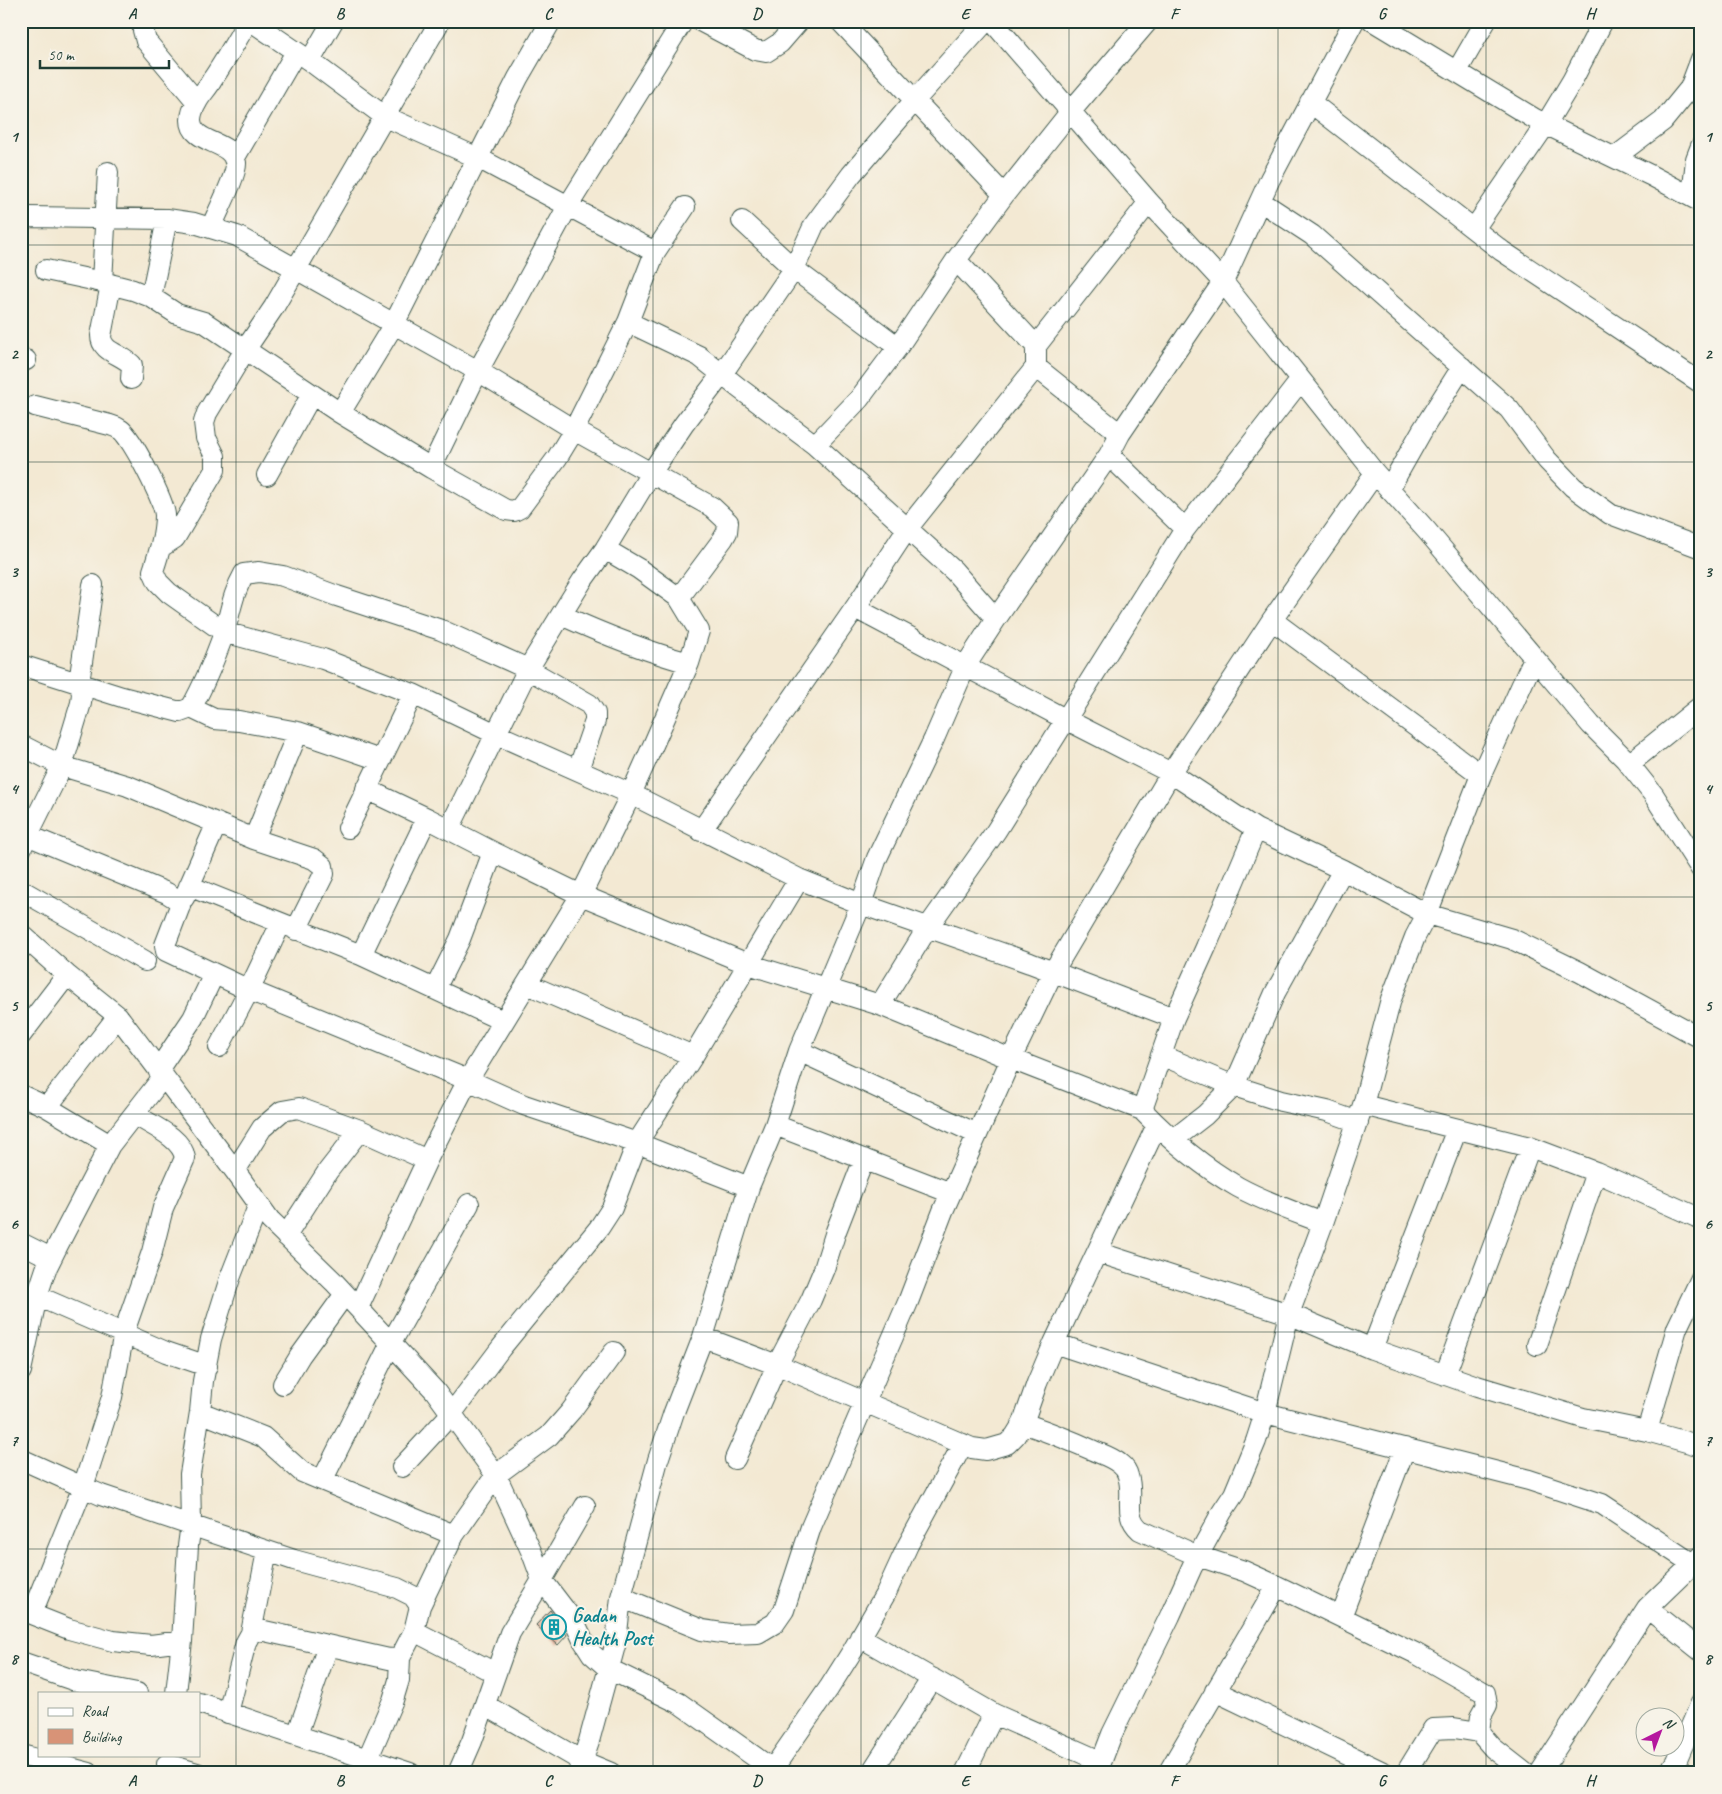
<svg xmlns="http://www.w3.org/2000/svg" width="1722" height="1794" font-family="Caveat,sans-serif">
  <rect width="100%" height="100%" fill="#f7f3e8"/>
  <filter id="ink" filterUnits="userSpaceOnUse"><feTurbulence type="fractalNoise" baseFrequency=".02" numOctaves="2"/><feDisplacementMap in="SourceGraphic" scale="10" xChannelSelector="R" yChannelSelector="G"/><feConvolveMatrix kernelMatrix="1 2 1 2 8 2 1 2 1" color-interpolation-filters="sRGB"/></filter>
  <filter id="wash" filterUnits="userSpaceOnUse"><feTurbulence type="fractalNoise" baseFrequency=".0096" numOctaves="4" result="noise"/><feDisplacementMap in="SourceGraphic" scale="20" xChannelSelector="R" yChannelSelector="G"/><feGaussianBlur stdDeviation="1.12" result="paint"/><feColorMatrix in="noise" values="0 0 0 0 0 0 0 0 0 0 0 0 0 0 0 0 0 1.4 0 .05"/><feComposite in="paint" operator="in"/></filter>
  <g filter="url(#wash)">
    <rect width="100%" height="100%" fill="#f3e9d3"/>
    <g id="blocks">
      <path fill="#d89377" d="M550,1610L567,1635L558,1645L536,1625Z"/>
    </g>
  </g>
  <g filter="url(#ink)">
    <use href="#blocks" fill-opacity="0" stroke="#3f574c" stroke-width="1"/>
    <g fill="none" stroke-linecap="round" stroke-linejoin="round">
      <defs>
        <path id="minor" d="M148,21L143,30L146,41L197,102
          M251,21L310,61L384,116L478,158L655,252
          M700,21L755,50L766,52L780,43L799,21
          M840,21L1004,195
          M992,21L1149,202L1223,282L1375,473L1427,531L1591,725L1625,759L1653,794L1701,869
          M1373,21L1535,119L1650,175L1701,202
          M310,61L333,21
          M1457,71L1486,21
          M1310,102L1502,251L1701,383
          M1615,157L1663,121L1690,88L1701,59
          M234,159L296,52
          M1692,197L1696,159L1701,146
          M1260,201L1312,235L1509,409L1547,460L1573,487L1610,514L1701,548
          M21,219L28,217L167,219L194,223L237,236L478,371L574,430L712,507L728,522L727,532L723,539L679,598
          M742,221L794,269L898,347
          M211,228C216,215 237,175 236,163C232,140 191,144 191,120C191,115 194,107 197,102C201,94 208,88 212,80C225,61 236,41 248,21
          M1474,229L1546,124L1572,81L1603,21
          M956,260L1036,346V367L1120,434
          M46,270L102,282L133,290L151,297L177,314L204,322L340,413L431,468L506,510L514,511L520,508L557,458L574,430L628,322L655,252L685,207
          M102,282L108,172
          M111,284L101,336C101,352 122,354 132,365L131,379
          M151,297L167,219
          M628,322L699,356L739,388L815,445L954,571L996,619
          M1036,346L1149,202
          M21,359L26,360
          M35,406L110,425C114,426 118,428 121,430C132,438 164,501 165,515C165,534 159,553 153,571L158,582L169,593L224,632L323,659L413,694L496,734L631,794L799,879L861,904L1030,963L1174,1018
          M340,413L394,324L518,78L551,21
          M815,445L859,399L898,347L956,260L1004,195L1071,111L1148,21
          M1109,455L1185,529
          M431,468L478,371L568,206L683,21
          M267,475L312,394
          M1389,489L1423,429L1462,367
          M161,547L175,538L215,470V456L206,438L204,422L207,413L245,350L274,307L440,21
          M855,608L1065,719L1171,773L1256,829L1343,870L1427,914L1512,939L1580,972L1701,1038
          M561,615C603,634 645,651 689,663
          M1272,620L1481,775
          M21,665L122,697L180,712L191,708C204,685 215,658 224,633C231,611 232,595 244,574L259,572L283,576L337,596L441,630L528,669L589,704L595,713V721L578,770
          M191,708L214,719L239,721L298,732L380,760
          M21,745L62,766L128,786L254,839L314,859L323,866L324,874L296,930
          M1629,764L1701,706
          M366,789L427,818L493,852L581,895L748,964L880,1005L1011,1059L1142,1110C1170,1139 1203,1167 1238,1187C1265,1202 1295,1212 1323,1223
          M348,828L413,694
          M449,829L528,669L561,615L582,581L605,549L651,473L684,424L722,374L794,269L814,225L851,175L915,100L986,21
          M701,831L855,608L907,529L1036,367
          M27,835L167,893L178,900L180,906L165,945L166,951L249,990L468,1080L524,1105L637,1143L749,1187
          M254,839L298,732
          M21,849L62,766L81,703L82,693L79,683L93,585
          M189,886L361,955L503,1021
          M21,890L145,961
          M184,898L217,823
          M21,934L67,975L118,1016L235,1171L270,1220L334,1282L435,1391L496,1475L532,1553L542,1580L510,1633L472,1741L458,1773
          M361,955L427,818
          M527,984L693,1056
          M435,989L460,939L493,852
          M880,1005L928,927L996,831L1185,529L1300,381
          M21,1035L67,975
          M219,1047L249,990L281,923
          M799,1051L977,1134
          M1161,1055L1234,1086L1281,1101L1327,1111L1358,1122
          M158,1070L193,1018L214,974
          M21,1095L47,1107L110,1145
          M1363,1105L1530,1147L1596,1172L1701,1219
          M47,1107L118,1016
          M1142,1110L1174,1018L1206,947L1256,829
          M134,1114C150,1125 182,1137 185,1158L163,1208L152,1252L124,1332L112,1397L83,1487L101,1495L294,1560L397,1588L413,1596L420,1606L414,1631L495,1673
          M775,1125L951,1193
          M1174,1139L1205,1115L1234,1086L1275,993L1343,870
          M235,1171L262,1128L282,1111L299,1108L360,1130L427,1160
          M286,1236L328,1171L360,1130
          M21,1243L51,1258
          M1097,1252L1289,1314L1372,1349L1477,1386L1583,1418L1647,1431L1701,1446
          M37,1296L166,1352L207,1366
          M358,1308L427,1160L468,1080L581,895L631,794L654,743L689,663L699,631L679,598L639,569L605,549
          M703,1337L785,1368L972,1448L986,1450L1007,1444L1015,1436L1023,1423L1037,1383L1054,1343L1157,1125
          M1054,1343L1265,1413L1529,1480L1602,1504L1693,1564
          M1537,1345L1596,1172
          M1372,1349L1457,1129
          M21,1371L37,1296L46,1269L58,1245L110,1145L163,1077
          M1445,1375L1530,1147
          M283,1384L300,1356L345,1294
          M200,1412L263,1437L302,1472L454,1535
          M1023,1423C1046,1431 1070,1440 1092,1450C1101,1454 1112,1457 1120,1464C1124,1467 1127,1471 1128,1476C1135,1497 1122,1514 1140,1530L1198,1556L1244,1571L1277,1586L1415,1653L1485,1693L1487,1705L1481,1716L1479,1732L1493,1748L1525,1773
          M1647,1431L1677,1328L1701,1278
          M21,1459L83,1487L32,1613
          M735,1459L777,1365L811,1300L824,1269L836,1231L864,1159
          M402,1467L452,1413L501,1348L599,1228L612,1208L637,1143L693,1056L799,879
          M323,1479L391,1343L469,1204
          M585,1506L542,1580L575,1623L583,1640L592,1654L609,1669L679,1703L772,1769
          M621,1597L702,1630L729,1634L758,1633L775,1623L784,1610L811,1527L908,1302L943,1211L1011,1059L1053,972L1171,773L1272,620L1375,473
          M420,1606L454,1535L496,1475L549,1436L571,1411L614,1352
          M1647,1608L1701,1556
          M21,1610L69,1629L113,1641L151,1645L182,1641
          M1341,1617L1405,1448
          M251,1633L267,1551
          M860,1637L994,1714L965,1773
          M21,1662L76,1681L137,1693
          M1215,1691L1385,1773
          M176,1693L182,1641L188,1546L191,1524L190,1474L200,1412L203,1381L211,1339L230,1278L259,1204
          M199,1703L410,1773
          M485,1705L582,1761L611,1773
          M228,1713L246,1642L251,1633L260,1630L389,1659L400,1658L414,1631
          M994,1714L1100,1761
          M297,1735L328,1646
          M21,1755L89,1773
          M368,1758L393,1700L399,1680L400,1658
          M167,1764L197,1773
          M578,1773L589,1741L616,1642L621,1597L658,1460L674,1412L703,1337L749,1187L775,1125L799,1051L861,904L877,858L934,739L966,665L996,619L1109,455L1120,434L1223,282L1270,179L1354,21
          M770,1773L829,1688L853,1650L886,1593L908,1545L963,1444
          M871,1773L932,1678
          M1097,1773L1112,1734L1170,1616L1192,1567L1222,1512L1234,1494L1256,1441L1265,1413L1289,1314L1323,1223L1363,1105L1391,999L1415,937L1427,914L1481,775L1534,658
          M1168,1773L1277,1586
          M1406,1773L1433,1729L1454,1728L1479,1732
          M1540,1773L1647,1608L1701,1651
          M1669,1773L1676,1761L1701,1703"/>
      </defs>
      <use href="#minor" stroke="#3f574c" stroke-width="22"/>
      <use href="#minor" stroke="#fff" stroke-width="20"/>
    </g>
  </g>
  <path fill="none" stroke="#1f3d34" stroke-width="1" stroke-opacity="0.55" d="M236,21V1773M444,21V1773M653,21V1773M861,21V1773M1069,21V1773M1278,21V1773M1486,21V1773M21,245H1701M21,462H1701M21,680H1701M21,897H1701M21,1114H1701M21,1332H1701M21,1549H1701"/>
  <defs>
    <symbol id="building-ring" viewBox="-11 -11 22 22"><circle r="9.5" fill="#f7f3e8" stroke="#0f9aa8" stroke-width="1.5"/><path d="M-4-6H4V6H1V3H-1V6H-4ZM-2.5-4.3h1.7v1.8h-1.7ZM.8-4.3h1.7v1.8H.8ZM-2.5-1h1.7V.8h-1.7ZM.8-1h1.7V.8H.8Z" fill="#0f9aa8"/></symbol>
  </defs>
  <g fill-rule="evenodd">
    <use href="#building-ring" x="540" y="1613" width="28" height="28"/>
  </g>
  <g text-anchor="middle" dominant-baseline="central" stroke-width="4" stroke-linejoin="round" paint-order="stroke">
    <g font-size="20" font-weight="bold" fill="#0d838f" stroke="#f7f3e8" text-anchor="start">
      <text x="572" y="1615">Gadan<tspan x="572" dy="23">Health Post</tspan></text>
    </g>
  </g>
  <rect width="1722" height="1794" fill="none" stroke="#f7f3e8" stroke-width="55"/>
  <rect x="38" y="1692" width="162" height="65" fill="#f7f3e8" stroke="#a1aaa0"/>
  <rect x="48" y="1708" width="25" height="8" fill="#ffffff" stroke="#a1aaa0"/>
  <text x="82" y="1716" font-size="15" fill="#1f3d34">Road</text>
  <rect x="48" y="1729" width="25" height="15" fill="#d89377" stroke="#a1aaa0"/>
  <text x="82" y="1742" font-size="15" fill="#1f3d34">Building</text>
  <g transform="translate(1660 1732) rotate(42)"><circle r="24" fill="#f7f3e8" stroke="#a1aaa0"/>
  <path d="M0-4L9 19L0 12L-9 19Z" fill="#b5179e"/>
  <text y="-8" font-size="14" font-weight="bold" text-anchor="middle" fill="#1f3d34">N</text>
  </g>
  <path d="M40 60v8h129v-8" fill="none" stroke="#1f3d34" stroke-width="2.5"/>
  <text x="48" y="60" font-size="15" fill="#1f3d34" stroke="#f7f3e8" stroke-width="4" paint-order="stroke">50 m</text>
  <rect x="28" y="28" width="1666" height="1738" fill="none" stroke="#1f3d34" stroke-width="2"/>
  <g font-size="16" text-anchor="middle" font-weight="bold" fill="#1f3d34">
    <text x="132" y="19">A</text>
    <text x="340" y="19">B</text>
    <text x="548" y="19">C</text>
    <text x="757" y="19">D</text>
    <text x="965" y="19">E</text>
    <text x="1174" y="19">F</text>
    <text x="1382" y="19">G</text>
    <text x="1590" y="19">H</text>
    <text x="14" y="142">1</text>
    <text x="1708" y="142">1</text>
    <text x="14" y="359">2</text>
    <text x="1708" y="359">2</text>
    <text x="14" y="577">3</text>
    <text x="1708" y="577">3</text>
    <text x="14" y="794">4</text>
    <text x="1708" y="794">4</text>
    <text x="14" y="1011">5</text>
    <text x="1708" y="1011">5</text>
    <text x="14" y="1229">6</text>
    <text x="1708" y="1229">6</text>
    <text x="14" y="1446">7</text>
    <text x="1708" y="1446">7</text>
    <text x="14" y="1664">8</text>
    <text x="1708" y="1664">8</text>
    <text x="132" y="1786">A</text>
    <text x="340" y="1786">B</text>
    <text x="548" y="1786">C</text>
    <text x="757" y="1786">D</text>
    <text x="965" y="1786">E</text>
    <text x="1174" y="1786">F</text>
    <text x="1382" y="1786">G</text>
    <text x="1590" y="1786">H</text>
  </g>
</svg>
